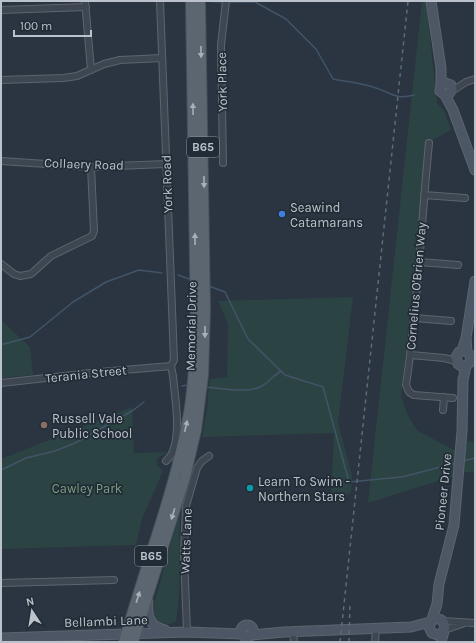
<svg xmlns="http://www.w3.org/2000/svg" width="476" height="643" font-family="Karla,sans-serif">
  <rect width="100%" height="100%" fill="#2a3541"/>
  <path fill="#2c4343" d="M422,1H426L437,103L444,110L451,130L427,143L401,397L409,418L418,431L456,451L454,476L368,503Z
    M353,297L338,423L352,475L351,492L338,503H331L334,433L202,437L208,403V395L210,379L227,377L228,324L218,301Z
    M1,320L30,347L33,375L1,378Z
    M132,407L134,453L168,452C162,456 156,456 157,465L163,471L142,519L136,545L1,549V459Z
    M475,441V471L463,473L466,442Z
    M180,511C178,547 182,585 176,621C164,628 155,624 152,611Z"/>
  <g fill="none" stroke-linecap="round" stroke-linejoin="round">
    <path stroke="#415468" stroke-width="1.5" d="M203,1L223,2
      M227,2H255L286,19L316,49L333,79C347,82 362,83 376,88C392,93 395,100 414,95
      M178,275L192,280
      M209,286L225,292L248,339L285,375L323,387L349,482L402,477L456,463
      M1,344H4L30,337L73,302L106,282L139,270L162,273
      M182,386L188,385
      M206,387C221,388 248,394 262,386C268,383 274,375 281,371
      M463,461L475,458
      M1,470L26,458L55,451L75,443L132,411L144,402"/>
    <defs>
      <path id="minor" d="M85,1L91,70
        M160,1L174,360L171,366
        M1,10L86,7
        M1,80L63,78L77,76L104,64L120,60L162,58
        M452,91L466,82L475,79
        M429,143C421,224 418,305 406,385L409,392L414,395L453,398
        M1,161L91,167L166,164
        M223,163L221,45L226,1
        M424,195L465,198
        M419,262L458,265
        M1,264L14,274L20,276L31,274L51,256L92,236L94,231L91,167
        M415,318L451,321
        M411,355L444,358L456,361
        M1,383L100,372L171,366
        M443,410L444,397
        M166,461C169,458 172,455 173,451C181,430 175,398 173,376L171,366
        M1,583L114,580
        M443,621L475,623
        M444,630L462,624
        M187,632L184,554L186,506L197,468L202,461L209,456
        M293,632L294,642
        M375,642L376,628"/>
      <path id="secondary" d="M431,1L441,68V84L440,91L445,95L449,94L452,89L451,85L445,83L441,84
        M445,95L453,110L475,170
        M466,366H461L458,364L456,357L459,352L462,351L466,338L475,281
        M148,601C146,616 150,627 165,630
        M432,619L437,604L439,584L454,525L462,431L463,380L466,366C472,362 472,356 467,352L466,338
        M241 631a6 6 0 1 1 12 0a6 6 0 1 1-12 0Z
        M251,635L284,632L411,627L430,622
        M1,638L187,632L242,634
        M441,642C443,633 450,622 437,618L431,621L429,627L432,633L438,635L443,632"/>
      <path id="primary" d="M124,642C145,566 175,492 189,413C194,385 195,357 196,328L191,1
        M133,642L185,477L196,430L203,375L205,309L200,1"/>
    </defs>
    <use href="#minor" stroke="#5c656e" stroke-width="8"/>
    <use href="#secondary" stroke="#5c656e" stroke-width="11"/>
    <use href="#primary" stroke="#47505a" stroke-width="12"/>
    <use href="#minor" stroke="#3e4751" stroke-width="6"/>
    <use href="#secondary" stroke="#4c5664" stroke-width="9"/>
    <use href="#primary" stroke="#5c6671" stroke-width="10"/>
    <path stroke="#606b77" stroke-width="1.5" stroke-dasharray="4 4" stroke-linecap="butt" d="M340,642L408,1
      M349,642L350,602"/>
  </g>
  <defs><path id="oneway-solid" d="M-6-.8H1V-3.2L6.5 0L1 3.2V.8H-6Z"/></defs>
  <g fill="#a8b0b9">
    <use href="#oneway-solid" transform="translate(201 52) rotate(89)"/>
    <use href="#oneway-solid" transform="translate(193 109) rotate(-91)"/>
    <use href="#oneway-solid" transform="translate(204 182) rotate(89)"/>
    <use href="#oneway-solid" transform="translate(195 239) rotate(-91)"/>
    <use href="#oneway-solid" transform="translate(205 332) rotate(90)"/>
    <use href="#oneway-solid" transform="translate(186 426) rotate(-77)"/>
    <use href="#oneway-solid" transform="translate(173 514) rotate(107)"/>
    <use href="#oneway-solid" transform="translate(138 597) rotate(-72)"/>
  </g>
  <circle fill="#3f7fe0" stroke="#222c36" stroke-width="1.5" cx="282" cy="214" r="4"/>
  <circle fill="#8d6e63" stroke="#222c36" stroke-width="1.5" cx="44" cy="425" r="4"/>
  <circle fill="#0f9aa8" stroke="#222c36" stroke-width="1.5" cx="250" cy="488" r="4"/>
  <g text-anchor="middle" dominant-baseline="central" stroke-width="3.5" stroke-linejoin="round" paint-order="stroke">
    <g fill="#222c36" stroke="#8d959e" stroke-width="1">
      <rect x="187" y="137" width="32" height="20" rx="3"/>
      <rect x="135" y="546" width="32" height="20" rx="3"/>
    </g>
    <g font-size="12" font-weight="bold" fill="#bbc2cb">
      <text x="203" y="147">B65</text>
      <text x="151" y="556">B65</text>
    </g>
    <g font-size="13" fill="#bbc2cb" stroke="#222c36">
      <text transform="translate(222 82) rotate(-91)">York Place</text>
      <text transform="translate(84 164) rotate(2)">Collaery Road</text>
      <text transform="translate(167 184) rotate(-92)">York Road</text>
      <text transform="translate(416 286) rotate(-85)">Cornelius O'Brien Way</text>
      <text transform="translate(191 326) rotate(-89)">Memorial Drive</text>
      <text transform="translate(86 374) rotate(-6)">Terania Street</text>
      <text transform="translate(443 492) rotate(-84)">Pioneer Drive</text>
      <text transform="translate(186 541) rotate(-88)">Watts Lane</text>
      <text transform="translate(106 621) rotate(-2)">Bellambi Lane</text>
    </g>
    <g font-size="13" fill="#bbc2cb" stroke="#222c36" text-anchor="start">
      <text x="290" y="207">Seawind<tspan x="290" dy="15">Catamarans</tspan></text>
      <text x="52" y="418">Russell Vale<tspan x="52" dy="15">Public School</tspan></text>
      <text x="258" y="481">Learn To Swim -<tspan x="258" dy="15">Northern Stars</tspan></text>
    </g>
    <g font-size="13" fill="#7b9f81" stroke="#222c36">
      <text x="87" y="488">Cawley Park</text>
    </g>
  </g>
  <rect width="476" height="643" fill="none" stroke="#bbc2cb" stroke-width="4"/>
  <g transform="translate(32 611) rotate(348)" stroke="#222c36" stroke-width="3" paint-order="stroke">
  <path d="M0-3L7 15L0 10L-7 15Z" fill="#bbc2cb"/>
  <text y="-6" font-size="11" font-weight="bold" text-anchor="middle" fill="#bbc2cb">N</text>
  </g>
  <path d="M14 30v6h77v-6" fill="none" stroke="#bbc2cb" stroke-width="2"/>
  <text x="20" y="30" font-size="12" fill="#bbc2cb" stroke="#222c36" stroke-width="3" paint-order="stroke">100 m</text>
</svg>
